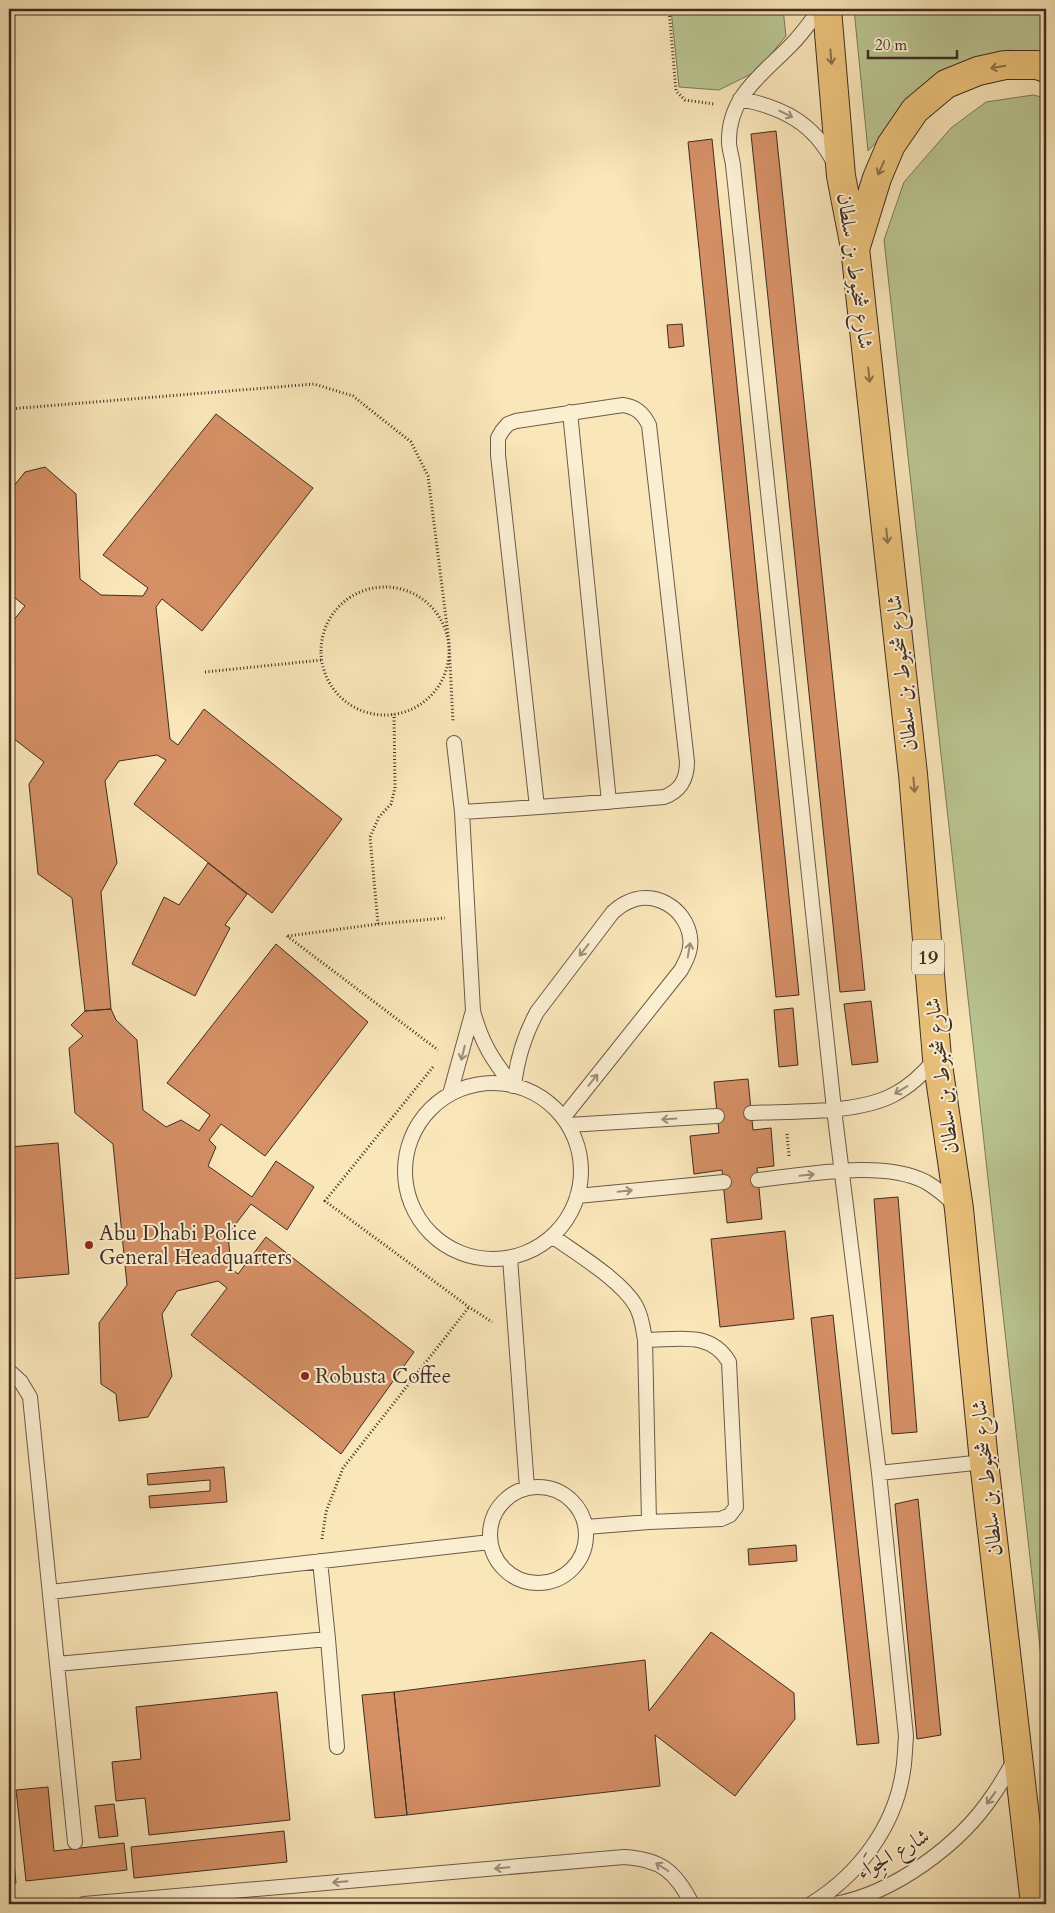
<svg xmlns="http://www.w3.org/2000/svg" width="1055" height="1913" font-family="Cardo,Amiri,serif">
  <rect width="100%" height="100%" fill="#f9e6b9"/>
  <filter id="stains"><feTurbulence type="fractalNoise" baseFrequency=".004" numOctaves="4"/><feColorMatrix values="0 0 0 0 .2 0 0 0 0 .09 0 0 0 0 .02 0 0 0 .5 -.17"/></filter>
  <radialGradient id="worn" r=".72"><stop offset=".6" stop-color="#630" stop-opacity="0"/><stop offset="1" stop-color="#630" stop-opacity=".3"/></radialGradient>
  <path fill="#bac692" stroke="#7d795a" d="M671,9H783L786,36L757,71L719,90L679,87Z
    M854,9H1046V61L1009,50L941,75L868,151Z
    M1033,95L1046,98V1702L884,240L904,182L951,128L986,102Z"/>
  <path fill="#d58f65" stroke="#402c22" d="M776,131L865,990L840,992L751,134Z
    M712,139L799,995L776,997L688,142Z
    M682,324L684,346L669,348L667,325Z
    M216,414L313,488L202,631L162,599L156,607L170,739L178,745L204,709L342,819L272,913L134,804L166,760L157,755L119,761L105,781L117,863L101,892L111,1009L85,1011L72,898L38,874L29,784L44,762L9,735V626L25,606L9,593V492L25,472L45,467L76,494L80,579L101,595L143,596L148,588L103,555Z
    M208,863L247,894L225,925L230,928L195,996L132,964L164,897L179,905Z
    M276,944L368,1022L265,1156L221,1124L209,1140L216,1147L208,1166L252,1197L276,1161L314,1187L287,1230L251,1204L228,1234L231,1268L238,1274L266,1237L414,1352L341,1454L191,1335L227,1288L218,1281L177,1291L162,1314L172,1376L148,1417L119,1421L116,1394L101,1384L99,1323L127,1285L113,1144L75,1113L69,1048L83,1036L71,1025L85,1011L111,1009L116,1020L137,1040L143,1110L166,1127L181,1120L199,1131L210,1115L167,1083Z
    M871,1001L878,1062L852,1065L844,1004Z
    M793,1008L798,1065L779,1067L774,1010Z
    M748,1079L753,1130L771,1128L774,1166L757,1168L762,1219L727,1223L722,1170L694,1174L690,1136L719,1133L714,1082Z
    M9,1080L13,1128H9Z
    M58,1143L69,1274L9,1279V1147Z
    M898,1197L917,1432L892,1434L874,1199Z
    M785,1231L794,1319L720,1327L711,1239Z
    M833,1315L879,1743L857,1745L811,1318Z
    M224,1467L227,1502L150,1508L149,1496L210,1491V1480L148,1485L147,1474Z
    M918,1499L941,1735L917,1739L895,1504Z
    M796,1545L797,1561L749,1565L748,1549Z
    M711,1632L794,1693L795,1719L735,1796L655,1735L660,1786L407,1815L394,1692L645,1660L649,1711Z
    M277,1692L290,1820L149,1835L145,1798L116,1801L112,1762L141,1759L136,1707Z
    M394,1692L407,1815L375,1818L362,1695Z
    M48,1787L54,1851L124,1843L127,1870L26,1881L16,1790Z
    M114,1804L118,1836L99,1838L95,1806Z
    M9,1811L16,1883L9,1884Z
    M284,1831L287,1862L134,1878L131,1847Z"/>
  <g fill="none" stroke-linecap="round" stroke-linejoin="round">
    <defs>
      <path id="service" d="M740,99C782,107 814,123 834,163
        M570,412L609,802
        M454,743L462,812L473,1011C482,1044 492,1059 513,1086
        M462,812C530,808 597,803 664,797C680,791 687,780 687,762L649,425C643,413 636,407 623,405L516,421L508,424L502,431L498,438V455L537,807
        M405 1171a88 88 0 1 1 176 0a88 88 0 1 1-176 0Z
        M514,1086C517,1059 524,1036 537,1012L613,912C617,909 621,905 626,903C653,888 686,908 690,937C692,949 687,959 681,970L563,1118
        M450,1094L472,1014
        M751,1113C792,1111 857,1114 893,1095C911,1086 924,1073 936,1058
        M568,1125L717,1116
        M758,1180C806,1175 883,1159 926,1182C938,1189 947,1197 956,1206
        M577,1196L724,1182
        M552,1236C577,1254 621,1280 636,1306C642,1317 643,1328 645,1340L649,1522
        M510,1258L527,1488
        M9,1371L21,1382L30,1397L75,1842
        M879,1473L984,1462
        M490 1535a48 48 0 1 1 96 0a48 48 0 1 1-96 0Z
        M586,1527L649,1522L721,1519L730,1515L736,1507L729,1362C710,1330 677,1340 645,1340
        M320,1561L328,1639L337,1747
        M50,1592L490,1542
        M57,1664L328,1639
        M84,1904L624,1857C661,1859 676,1872 692,1904
        M811,1904C858,1875 895,1827 903,1771C905,1760 905,1748 906,1736L879,1473L834,1109L733,165C732,157 729,149 729,142C728,96 763,74 791,45C802,34 811,21 820,9
        M835,1904C894,1893 960,1845 993,1795C1001,1784 1008,1771 1015,1759"/>
      <path id="primary" d="M827,9L841,176L855,248L913,774L937,1058L959,1209L984,1462L1035,1904
        M856,246L877,178L891,145L915,110L946,84L978,71L1005,65H1037L1046,68"/>
    </defs>
    <use href="#service" stroke="#6e5a48" stroke-width="16"/>
    <use href="#primary" stroke="#402c22" stroke-width="30"/>
    <path stroke="#402c22" stroke-width="3" stroke-dasharray="1 2.5" stroke-linecap="butt" d="M669,9L676,91L685,100L714,104
      M9,409L314,384L353,396L411,442L428,476L449,642L453,722
      M321 651a64 64 0 1 1 128 0a64 64 0 1 1-128 0Z
      M205,672L322,660
      M378,924L370,837L379,817L391,804L395,788L394,714
      M287,936L438,1050
      M288,936L378,924L445,918
      M433,1067L325,1201L469,1307L492,1322
      M787,1134L789,1156
      M322,1539L326,1512L343,1468L469,1307"/>
    <use href="#service" stroke="#fbefd2" stroke-width="14"/>
    <use href="#primary" stroke="#ecc37c" stroke-width="28"/>
  </g>
  <defs><path id="oneway-shaft" d="M-6 0H5M1.5-3L5.5 0L1.5 3" fill="none" stroke-width="1.6" stroke-linecap="round" stroke-linejoin="round" transform="scale(1.25)"/></defs>
  <g stroke="#8d704a">
    <use href="#oneway-shaft" transform="translate(831 57) rotate(85)"/>
    <use href="#oneway-shaft" transform="translate(998 67) rotate(170)"/>
    <use href="#oneway-shaft" transform="translate(881 168) rotate(114)"/>
    <use href="#oneway-shaft" transform="translate(869 375) rotate(84)"/>
    <use href="#oneway-shaft" transform="translate(887 536) rotate(84)"/>
    <use href="#oneway-shaft" transform="translate(914 785) rotate(85)"/>
  </g>
  <g stroke="#9e8e7a">
    <use href="#oneway-shaft" transform="translate(786 114) rotate(27)"/>
    <use href="#oneway-shaft" transform="translate(584 950) rotate(128)"/>
    <use href="#oneway-shaft" transform="translate(689 950) rotate(-80)"/>
    <use href="#oneway-shaft" transform="translate(463 1053) rotate(104)"/>
    <use href="#oneway-shaft" transform="translate(593 1080) rotate(-51)"/>
    <use href="#oneway-shaft" transform="translate(901 1090) rotate(149)"/>
    <use href="#oneway-shaft" transform="translate(669 1119) rotate(176)"/>
    <use href="#oneway-shaft" transform="translate(807 1175) rotate(-6)"/>
    <use href="#oneway-shaft" transform="translate(625 1191) rotate(-6)"/>
    <use href="#oneway-shaft" transform="translate(991 1798) rotate(126)"/>
    <use href="#oneway-shaft" transform="translate(662 1867) rotate(-148)"/>
    <use href="#oneway-shaft" transform="translate(502 1868) rotate(175)"/>
    <use href="#oneway-shaft" transform="translate(340 1882) rotate(175)"/>
  </g>
  <g fill="#8f2418" stroke="#fbefd2" stroke-width="2">
    <circle cx="89" cy="1245" r="5"/>
    <circle cx="305" cy="1376" r="5"/>
  </g>
  <g text-anchor="middle" dominant-baseline="central" stroke-width="4" stroke-linejoin="round" paint-order="stroke">
    <rect fill="#fbefd2" stroke="#786657" stroke-width="1" x="912" y="939.5" width="32" height="35" rx="4"/>
    <g font-size="20" font-weight="bold" fill="#402c22">
      <text x="928" y="957">19</text>
    </g>
    <g font-size="21" fill="#402c22" stroke="#fbefd2">
      <text transform="translate(855 271) rotate(82)">شارع شخبوط بن سلطان</text>
      <text transform="translate(902 673) rotate(-96)">شارع شخبوط بن سلطان</text>
      <text transform="translate(942 1076) rotate(-97)">شارع شخبوط بن سلطان</text>
      <text transform="translate(987 1478) rotate(-96)">شارع شخبوط بن سلطان</text>
      <text transform="translate(893 1854) rotate(-30)">شارع الجِوَاء</text>
    </g>
    <g font-size="21" fill="#402c22" stroke="#fbefd2" text-anchor="start">
      <text x="99" y="1233">Abu Dhabi Police<tspan x="99" dy="24">General Headquarters</tspan></text>
      <text x="315" y="1376">Robusta Coffee</text>
    </g>
  </g>
  <rect width="1055" height="1913" fill="none" stroke="#f9e6b9" stroke-width="30"/>
  <rect x="10" y="10" width="1035" height="1893" fill="none" stroke="#402c22" stroke-width="2.5"/>
  <rect x="15" y="15" width="1025" height="1883" fill="none" stroke="#402c22"/>
  <path d="M868 50v8h89v-8" fill="none" stroke="#402c22" stroke-width="2.5"/>
  <text x="875" y="50" font-size="15" fill="#402c22" stroke="#fbefd2" stroke-width="4" paint-order="stroke">20 m</text>
  <rect width="100%" height="100%" filter="url(#stains)"/>
  <rect width="100%" height="100%" fill="url(#worn)"/>
</svg>
